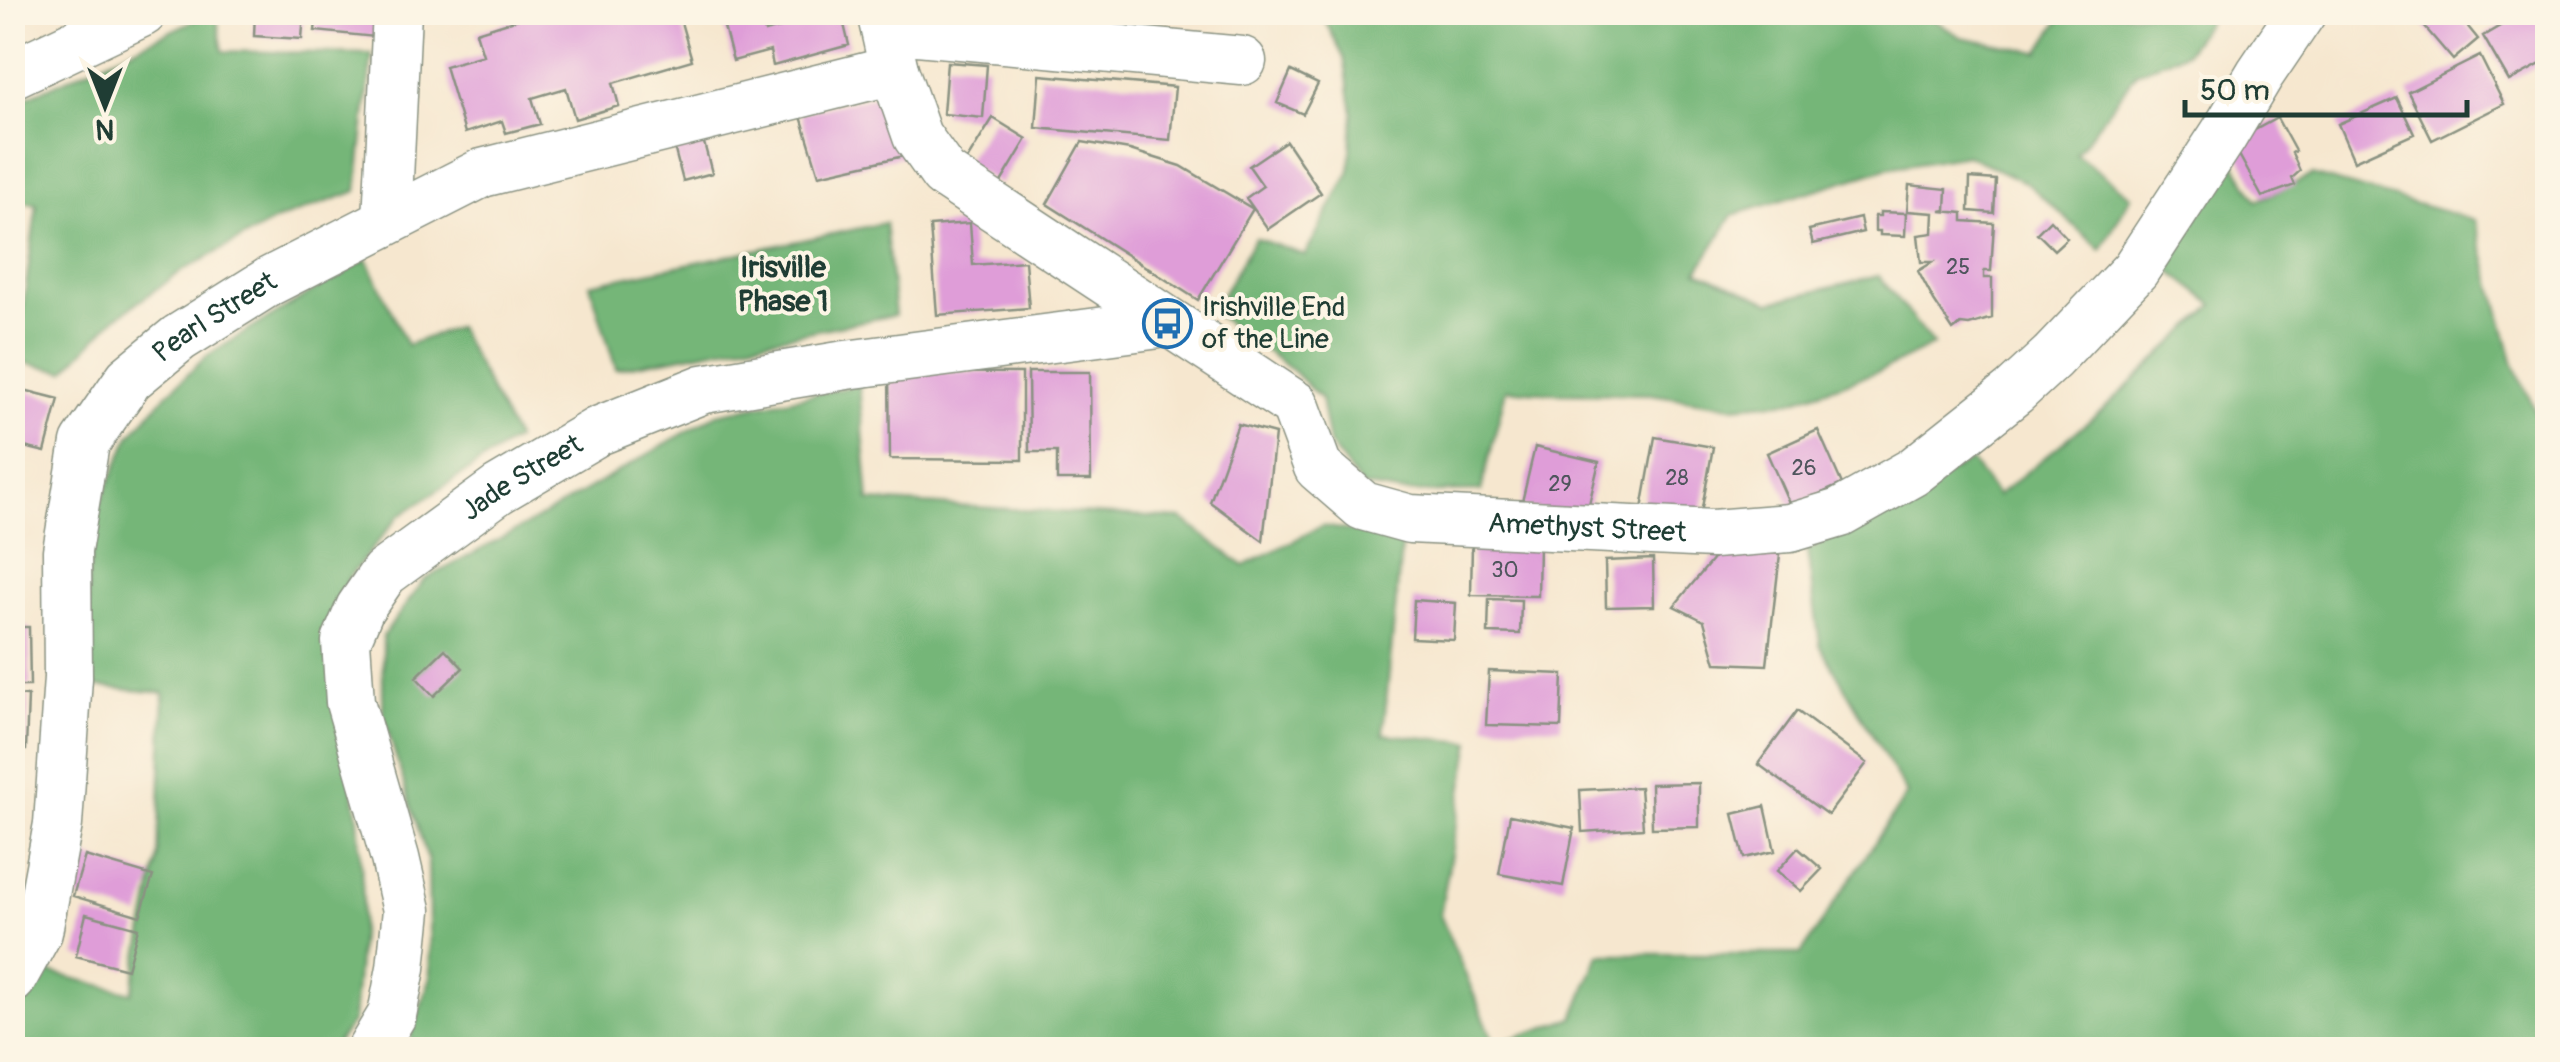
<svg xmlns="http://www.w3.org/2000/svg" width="2560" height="1062" font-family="Pangolin,sans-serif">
  <rect width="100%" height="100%" fill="#fcf5e5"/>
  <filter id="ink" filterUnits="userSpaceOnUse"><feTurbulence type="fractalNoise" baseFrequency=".01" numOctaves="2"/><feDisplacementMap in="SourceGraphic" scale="20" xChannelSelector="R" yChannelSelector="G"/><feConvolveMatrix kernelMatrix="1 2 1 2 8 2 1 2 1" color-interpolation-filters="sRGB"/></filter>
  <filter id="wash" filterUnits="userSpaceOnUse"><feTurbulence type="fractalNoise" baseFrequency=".0048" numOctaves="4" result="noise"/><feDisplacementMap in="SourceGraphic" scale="40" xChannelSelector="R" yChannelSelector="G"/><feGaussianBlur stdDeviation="2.25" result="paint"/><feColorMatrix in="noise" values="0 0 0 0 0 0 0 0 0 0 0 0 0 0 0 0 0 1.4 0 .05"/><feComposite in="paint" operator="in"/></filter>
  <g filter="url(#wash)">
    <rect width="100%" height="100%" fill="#f6e7cf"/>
    <path fill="#74b678" stroke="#4a7a56" stroke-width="2.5" d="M210,13H216L223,51L372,54L357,191L277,220L182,271L114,319L65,371L16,361L37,204L13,201L12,104Z
      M1321,13H1923L1961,37L2039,52L2064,13H2213L2186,52L2137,72L2076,154L2131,196L2101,250L2027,183L1967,155L1887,168L1733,215L1698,271L1770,302L1879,276L1933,345L1882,370L1792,401L1732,406L1650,394L1553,393L1506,389L1481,491L1404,493L1362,486L1329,444L1321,399L1292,370L1212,312L1255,238L1305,255L1350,171L1353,113L1344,58Z
      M2232,158L2257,201L2312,175L2475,220L2514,364L2547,437V1049H427L410,1038L430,979L428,861L383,715V636L424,580L534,521L717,414L859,385L869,501L1182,519L1244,566L1322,526L1402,539L1383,734L1471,742L1440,915L1495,1044L1574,1018L1599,954H1801L1907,794L1820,645L1807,551L1971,461L1997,496L2104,409L2214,305L2162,265Z
      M885,223L895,315L616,369L590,284Z
      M367,259L407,345L457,327L516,439L399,516L349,577L326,633L358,816L363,898L353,1021L332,1049L13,1050V1010L32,968L132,993L158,856L164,693L89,686L88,579L99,506L130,436L166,395L208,355Z"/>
    <g id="blocks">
      <path fill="#df9dd8" d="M255,12H304L302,39L254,36Z
        M317,12H377L375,37L315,31Z
        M541,12H678L692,60L613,83L619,106L575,119L566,88L532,98L540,124L506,133L502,121L465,133L445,66L483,55L476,32Z
        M720,12H760L765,32L841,12L849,45L773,66L770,51L733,61Z
        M1052,12H1104L1103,22L1052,19Z
        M2412,12H2456L2478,39L2453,60Z
        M2524,12H2548V60L2509,81L2483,36Z
        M2480,56L2504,104L2432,140L2408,92Z
        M947,62L987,65L983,118L943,114Z
        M1291,71L1318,84L1303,114L1277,103Z
        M1040,75L1175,87L1170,140L1036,128Z
        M877,96L887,105L908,155L819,175L800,113Z
        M2397,98L2414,134L2354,161L2338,124Z
        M993,118L1027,139L1000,184L965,163Z
        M2277,118L2295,151L2292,153L2300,171L2292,178L2295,185L2262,197L2231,140L2251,132Z
        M703,139L712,173L683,181L674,147Z
        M1286,141L1321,193L1268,229L1246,198L1263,186L1249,166Z
        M1082,142L1130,150L1181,166L1253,209L1198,300L1047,204Z
        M1970,178L1996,180L1994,213L1969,211Z
        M1909,185L1947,189L1946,210L1941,211L1963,213V221L1994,223L1991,271H1984V278H1992V318L1969,325L1961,324L1953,330L1934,301L1918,271L1933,262H1921L1918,235L1933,233L1934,213L1907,211Z
        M1880,212L1906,213L1905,236L1880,235V231H1875V216H1880Z
        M1860,218L1863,232L1813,244L1809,230Z
        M2050,220L2067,238L2054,250L2037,233Z
        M970,223L973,265L1025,261L1029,308L937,315L930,226Z
        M12,270L21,271L18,314H12Z
        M889,372L1022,373V460L890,459Z
        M1028,372H1090L1091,480H1057V452H1029Z
        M12,387L59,399L45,452L12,444Z
        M1238,424L1275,434L1263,541L1210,502Z
        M1818,430L1842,484L1791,507L1767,453Z
        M1655,437L1713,447L1700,519L1642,509Z
        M1535,447L1599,462L1585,521L1521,506Z
        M1472,544L1539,545L1538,596L1471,595Z
        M1723,547L1780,554L1767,665L1716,663L1704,621L1674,606Z
        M1653,559L1654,606L1606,607L1605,561Z
        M1489,599L1521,600L1520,634L1488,633Z
        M1414,600L1456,603L1454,640L1412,638Z
        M12,627H29L30,686H12Z
        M445,649L463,668L434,696L416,677Z
        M1489,671L1563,674L1561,727L1486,725Z
        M12,695L28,696L26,750H12Z
        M1797,711L1867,763L1828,815L1758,764Z
        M1699,783V827L1652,828L1651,784Z
        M1640,787L1643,828L1582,832L1580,790Z
        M1765,806L1775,851L1744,858L1733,814Z
        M1510,815L1574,828L1563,886L1499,874Z
        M1798,848L1822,869L1801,891L1777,871Z
        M85,856L153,876L140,916L73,896Z
        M86,914L138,928L127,969L76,956Z"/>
    </g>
  </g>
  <g filter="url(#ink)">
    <use href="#blocks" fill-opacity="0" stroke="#8a9282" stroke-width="2.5"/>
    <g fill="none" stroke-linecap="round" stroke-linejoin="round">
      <defs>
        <g id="minor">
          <path id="s1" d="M881,12L894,70L917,136L944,174L1295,405L1318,467L1363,506L1410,519L1713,534L1790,528L1840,513L1913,472L2014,392L2052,357L2135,270L2223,136L2260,74L2302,12"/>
          <path d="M885,28L1242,61"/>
          <path d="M12,74L143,12"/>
          <path d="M387,220L397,12"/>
          <path id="s2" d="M12,979L38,932L58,824L68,678L67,551L85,443L129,379L179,338L270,281L482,173L894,70"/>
          <path id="s3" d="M371,1050L392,1015L401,968L407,910L395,858L350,702L346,641L360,608L384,573L498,490L598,431L703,389L846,365L1167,323"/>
        </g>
      </defs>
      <use href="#minor" stroke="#8a9282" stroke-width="51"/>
      <use href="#minor" stroke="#fff" stroke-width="48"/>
    </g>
  </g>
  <defs>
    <symbol id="bus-ring" viewBox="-11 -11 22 22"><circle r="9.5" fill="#fcf5e5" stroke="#1f6fb2" stroke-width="1.5"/><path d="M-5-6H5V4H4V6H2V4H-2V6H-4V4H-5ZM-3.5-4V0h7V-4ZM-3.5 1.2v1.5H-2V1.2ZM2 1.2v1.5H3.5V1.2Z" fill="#1f6fb2"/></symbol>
  </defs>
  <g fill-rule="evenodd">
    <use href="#bus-ring" x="1140" y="296" width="55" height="55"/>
  </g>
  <g text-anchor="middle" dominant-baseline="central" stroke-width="8" stroke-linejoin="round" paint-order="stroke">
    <g font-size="22" fill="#4f555d">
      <text x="1958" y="267">25</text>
      <text x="1804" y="468">26</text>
      <text x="1677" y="478">28</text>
      <text x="1560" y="484">29</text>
      <text x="1505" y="570">30</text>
    </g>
    <g font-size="28" fill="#1f3d34" stroke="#fcf5e5" text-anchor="start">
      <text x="1202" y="307">Irishville End<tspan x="1202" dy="32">of the Line</tspan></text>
    </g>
    <g font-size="28" fill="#1f3d34" stroke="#fcf5e5">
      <text stroke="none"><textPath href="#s2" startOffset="730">Pearl Street</textPath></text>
      <text stroke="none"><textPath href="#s3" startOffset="670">Jade Street</textPath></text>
      <text stroke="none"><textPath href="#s1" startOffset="948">Amethyst Street</textPath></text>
    </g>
    <g font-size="30" font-weight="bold" fill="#1f3d34" stroke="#fcf5e5">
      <text x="783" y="267">Irisville<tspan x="783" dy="34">Phase 1</tspan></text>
    </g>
  </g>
  <rect width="2560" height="1062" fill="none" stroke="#fcf5e5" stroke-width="50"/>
  <g transform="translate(105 105) rotate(180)" stroke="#fcf5e5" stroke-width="8" paint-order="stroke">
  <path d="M0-8L18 38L0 25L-18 38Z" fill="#1f3d34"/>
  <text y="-15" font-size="28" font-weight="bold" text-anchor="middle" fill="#1f3d34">N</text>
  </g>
  <path d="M2185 100v15h282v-15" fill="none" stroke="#1f3d34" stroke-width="5"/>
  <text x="2200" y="100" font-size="30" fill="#1f3d34" stroke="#fcf5e5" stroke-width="8" paint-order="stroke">50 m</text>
</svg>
